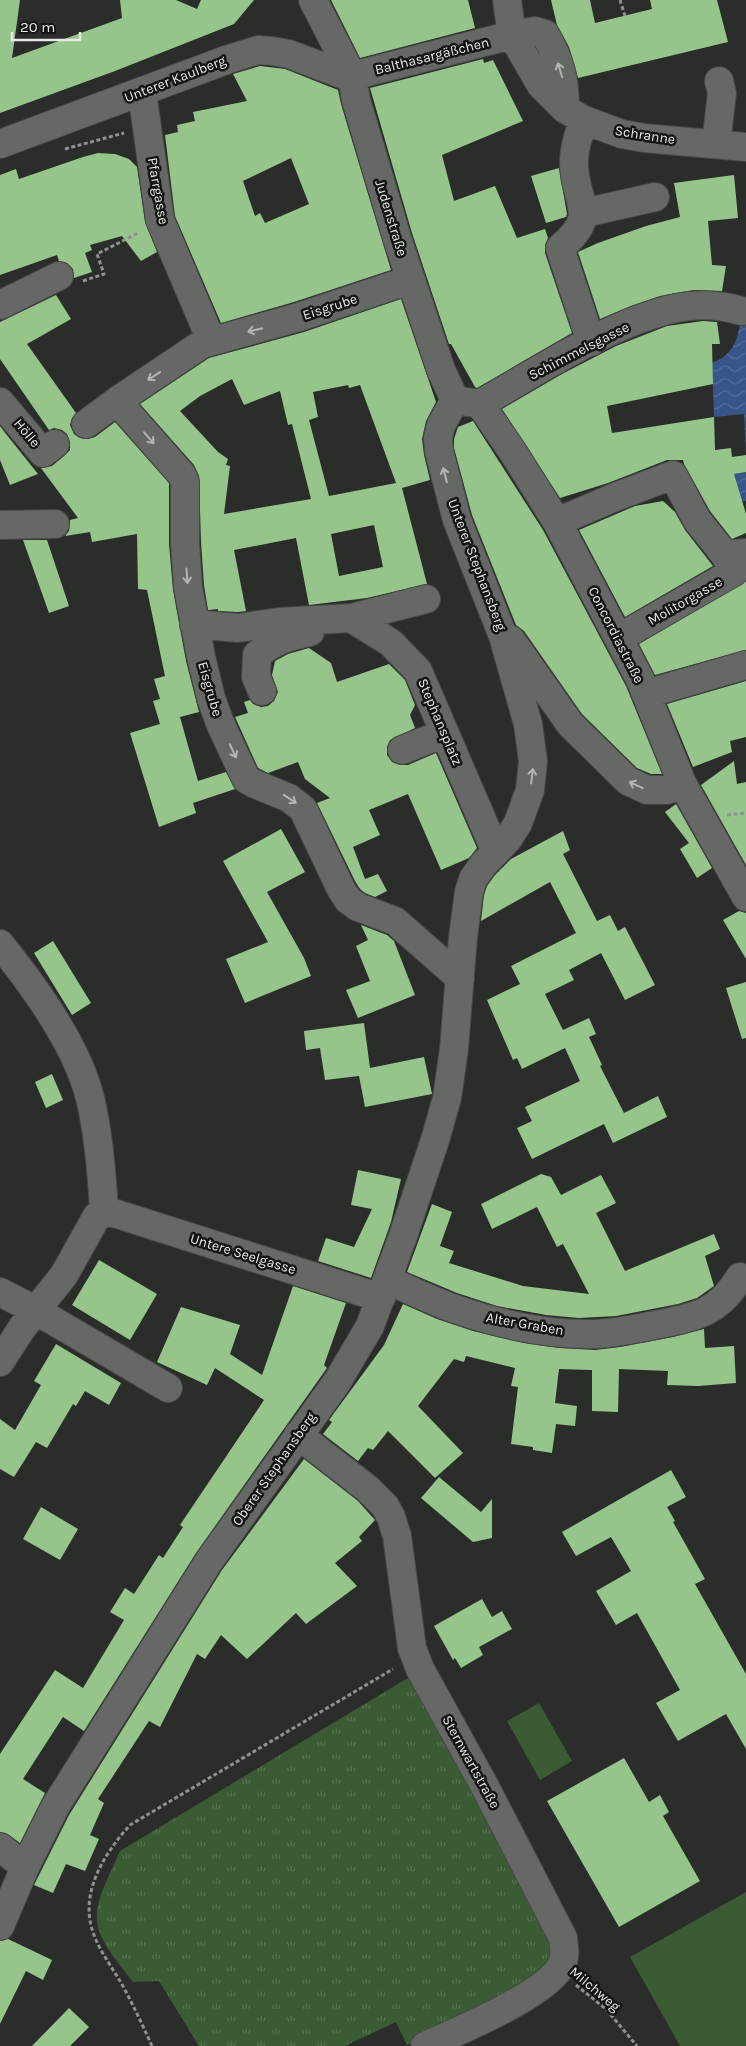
<svg xmlns="http://www.w3.org/2000/svg" width="746" height="2046" font-family="Karla,sans-serif">
  <defs>
    <pattern id="grass-tufts" width="24" height="20" patternUnits="userSpaceOnUse" patternTransform="scale(1.25)"><rect width="24" height="20" fill="#3b5b34"/><path d="M3 7l-1-3M5 7V3M7 7l1-3M15 17l-1-3M17 17v-4M19 17l1-3" fill="none" stroke="#577351"/></pattern>
    <pattern id="water-waves" width="16" height="10" patternUnits="userSpaceOnUse" patternTransform="scale(1.25)"><rect width="16" height="10" fill="#385489"/><path d="M0 5q4-4 8 0t8 0" fill="none" stroke="#556d9a"/></pattern>
  </defs>
  <rect width="100%" height="100%" fill="#2b2d2a"/>
  <path fill="url(#grass-tufts)" d="M413,1675L551,1940V1953L544,1969L486,2009L407,2045L396,2022L345,2046H199L159,1981L133,1982C121,1965 99,1943 97,1921C95,1898 112,1871 120,1851Z"/>
  <path fill="#3b5b34" d="M539,1703L572,1761L540,1780L507,1721Z
    M746,1892V2046H680L630,1957Z"/>
  <path fill="url(#water-waves)" d="M746,301V454L744,414L714,417L712,363C743,351 736,327 746,301Z
    M746,472V501L738,502L734,474Z"/>
  <path fill="#96c58b" fill-rule="evenodd" d="M0,0H20L12,58L122,18L120,0H176L197,9L201,0H254L234,24L115,71L0,113Z
    M331,0H468L475,28L360,58Z
    M551,0H590L595,23L652,9L650,0H717L728,42L578,78L569,47L557,25Z
    M483,59L484,63L493,60L523,121L442,155L454,201L495,186L517,238L545,229L548,238L545,245V253L572,333L477,388L475,387L451,344H449L412,233L370,88Z
    M260,66L285,69L338,90L341,104L391,270L294,302L221,323L175,216L165,135L178,132L177,125L195,121L193,112L247,101L233,74ZM291,158L309,204L265,223L260,213L255,216L243,181Z
    M98,153L115,154L129,159L137,167L145,222L157,252L141,261L122,236L90,245L92,250L85,253L92,272L74,278L73,269L67,263L59,261L57,255L0,275V175L16,169L19,179L83,157Z
    M559,168L567,214L566,217L546,223L531,176Z
    M734,175L738,218L708,221L712,265L726,266L722,291L694,290L660,296L631,306L600,319L578,252L598,243L646,226L680,217L674,183Z
    M56,295L71,319L27,344L76,413L72,418L70,425L74,434L80,438L88,439L95,437L115,422L169,483V544L173,590L186,661L199,712L180,717L198,781L226,772L235,789L193,803L196,813L159,827L130,733L160,724L153,701L160,699L154,679L165,676L147,590L138,589L137,534L92,542L90,532L65,536L69,531L70,520L78,518L41,468L52,466L64,456L70,450V442L67,434L62,430L54,428L49,430L0,359V322Z
    M401,299L436,402L426,421L422,439L424,455L430,480L402,488L427,584L367,598L309,605L296,538L234,550L246,611L238,612L218,611V609L208,610L204,585L201,542L199,476L194,465L140,404L209,358L304,332ZM232,379L244,405L280,391L288,425L292,424L311,499L224,514L230,466L226,465L228,459L218,452L180,411L200,396ZM348,385L349,388L360,385L396,483L329,496L309,420L318,417L313,392ZM374,525L383,567L339,576L331,534Z
    M703,321L717,322L720,344H712L713,384L607,406L612,433L714,417L715,450L731,448L732,457L746,455V472L734,474L746,514V533L732,539L710,511L684,464L683,460H667L608,483L560,498L502,409L562,374L616,346L667,326Z
    M473,421L543,530L626,686L662,774H651L637,768L582,714L524,631L516,625L472,515L454,448V439L458,427Z
    M0,426L6,434L38,474L10,485L0,460Z
    M663,501L675,512L685,530L713,566L625,617L579,530L635,506Z
    M23,540H47L69,606L49,613Z
    M746,581V650L655,675L639,644Z
    M309,648L331,663L337,682L389,664L405,680L415,705L410,715L415,728L390,740L387,747V755L392,762L400,765H408L436,753L477,848L469,858L441,870L408,794L369,810L380,835L353,847L365,879L378,874L387,891L375,897L365,893L360,889L355,881L317,803L330,798L305,779L298,762L268,773L258,768L235,717L248,713L244,702L250,700L253,704L261,707L268,706L274,701L278,692L272,675L275,661L288,654Z
    M746,681V737L730,741L732,752L693,767L667,704Z
    M734,761L737,784L746,782V865L701,785Z
    M676,804L712,868L697,878L680,849L689,843L665,812Z
    M281,829L305,872L267,892L304,958L311,976L245,1003L226,959L268,942L223,861Z
    M563,831L570,850L563,854L597,921L610,915L618,931L625,927L655,985L625,1000L601,953L569,970L574,980L545,994L563,1030L589,1018L596,1034L589,1037L602,1065L600,1066L624,1113L658,1096L667,1117L613,1143L604,1124L532,1159L517,1128L532,1121L525,1107L580,1081L565,1048L522,1069L517,1058L513,1060L487,1000L520,984L511,966L576,933L550,882L481,921L484,895L487,886L495,875L511,859Z
    M739,911L746,913V959L723,920Z
    M361,925L387,935L394,941L415,995L358,1018L346,990L370,981L356,946L368,940Z
    M53,941L91,1003L72,1015L34,953Z
    M746,982V1038L742,1039L726,988Z
    M364,1023L370,1068L424,1057L432,1094L365,1107L359,1076L325,1080L320,1048L306,1050L304,1031Z
    M52,1074L63,1100L46,1108L35,1082Z
    M358,1170L401,1179L391,1222L371,1278L318,1261L326,1238L354,1247L372,1209L351,1205Z
    M541,1174L551,1177L561,1195L601,1175L616,1203L596,1213L625,1271L714,1234L720,1249L705,1256L714,1286L697,1298L678,1304L616,1316L579,1318L546,1315L497,1306L457,1293L407,1272L432,1204L452,1212L440,1246L454,1251L449,1263L523,1286L589,1294L563,1244L557,1247L537,1207L492,1229L481,1204Z
    M99,1260L157,1294L130,1340L72,1305Z
    M293,1286L346,1303L324,1365L327,1368L196,1553L84,1731L63,1717L23,1779L45,1793L20,1843L9,1835L0,1832V1754L55,1670L83,1688L124,1620L110,1612L125,1588L134,1594L159,1555L163,1558L183,1527L180,1525L264,1400L215,1368L207,1385L157,1362L181,1307L240,1325L230,1354L262,1375Z
    M403,1304L437,1319L473,1331L524,1343L560,1348L595,1350L620,1347L673,1337L704,1329L705,1348L734,1346L736,1383L698,1386L667,1385L668,1371L619,1369L618,1412L592,1411V1370L559,1369L555,1403L577,1406L575,1426L556,1424L552,1453L533,1450V1447L511,1444L518,1387L511,1386L515,1368L466,1356L464,1362L454,1359L418,1406L463,1453L435,1478L388,1431L373,1450L368,1448L358,1461L323,1434L332,1422L329,1420L384,1345Z
    M56,1344L121,1383L109,1405L85,1391L76,1406L73,1404L47,1448L36,1442L14,1477L0,1469V1419L15,1430L41,1385L34,1381Z
    M304,1459L358,1501L375,1520L359,1537L362,1541L335,1563L357,1586L306,1624L296,1613L247,1659L221,1635L205,1659L197,1654L160,1727L149,1721L98,1799L104,1803L90,1835L99,1839L85,1871L66,1864L53,1893L34,1885L69,1815L222,1570Z
    M671,1470L686,1497L667,1507L675,1521L673,1522L705,1579L695,1584L746,1674V1749L726,1714L678,1741L656,1703L680,1690L637,1613L616,1625L596,1591L631,1571L611,1537L576,1556L562,1532Z
    M439,1477L481,1512L492,1499V1538L473,1542L421,1498Z
    M41,1507L78,1529L60,1560L23,1539Z
    M482,1599L492,1617L502,1611L512,1629L479,1647L483,1655L461,1668L455,1658L453,1660L434,1626Z
    M624,1758L649,1802L660,1795L669,1812L663,1816L700,1881L619,1927L547,1801Z
    M8,1939L52,1960L43,1980L26,1971L0,2024V1941Z
    M69,2008L89,2027L70,2046H32Z"/>
  <g fill="none" stroke-linecap="round" stroke-linejoin="round">
    <defs>
      <path id="minor" d="M313,0L352,76L356,100L397,238L441,370L455,400
        M507,0L512,35L541,85L565,109L584,120L622,134L644,138L746,147
        M142,92L160,220L211,340
        M584,120C579,133 574,147 574,161C573,203 602,213 560,248L591,342
        M0,144L229,59L258,50L272,51L289,54L344,75L352,76L512,35L535,31L545,34C560,60 565,79 565,109
        M716,144L722,93L719,81
        M584,213L655,197
        M0,305L59,276
        M455,400L480,404L513,452L557,522L640,679L682,783L746,897
        M117,401L182,475L185,482V543L188,587L201,657L211,698L220,723L246,779L255,784L289,798L303,809L341,889L348,900L358,907L395,921L460,978
        M0,402L43,453L55,444
        M480,404C538,371 623,314 689,306C707,304 725,306 742,311
        M86,424L117,401L202,344L299,317L410,280
        M557,522L615,497L673,475L697,520L725,555L746,553
        M0,525L55,524
        M351,618L391,643L418,671L496,852
        M194,624L238,628L279,622L351,618L426,599
        M619,638L734,572L725,555
        M511,640L570,724L628,781L647,790H667L682,783
        M262,691L256,677L257,655C273,641 289,636 310,632
        M646,694L746,665
        M402,750L445,733
        M0,944C34,986 77,1045 90,1098C99,1135 102,1174 104,1212
        M388,1280C412,1291 436,1303 461,1311C503,1325 551,1335 595,1334C615,1333 636,1329 655,1325C695,1317 718,1314 740,1277
        M0,1292L35,1310L168,1388
        M0,1362L22,1328L64,1275L97,1216L104,1212L117,1214L381,1298
        M298,1435L368,1489L385,1506L391,1517L397,1536L412,1648L420,1669L484,1785L563,1938C564,1946 566,1956 562,1964C549,1994 456,2032 425,2046
        M0,1847L25,1867
        M0,1926L25,1867L55,1807L209,1561L337,1382L370,1326L403,1236L436,1137L447,1098L454,1049L463,937L469,892L473,879L483,865L508,839L518,823L530,790L533,761L528,724L503,636L457,520L439,451L438,438L441,425L455,400"/>
    </defs>
    <use href="#minor" stroke="#464846" stroke-width="30"/>
    <path stroke="#90928f" stroke-width="3" stroke-dasharray="4 2.5" stroke-linecap="butt" d="M620,0L625,16
      M65,149L124,133
      M83,281L104,274L97,254L138,233
      M727,815L746,813
      M576,1985L606,2009L637,2046
      M152,2046C142,2024 132,2002 120,1981C111,1966 100,1951 94,1935C78,1894 104,1854 130,1825L393,1669"/>
    <use href="#minor" stroke="#656864" stroke-width="28"/>
  </g>
  <defs><path id="oneway-shaft" d="M-6 0H5M1.5-3L5.5 0L1.5 3" fill="none" stroke-width="1.6" stroke-linecap="round" stroke-linejoin="round" transform="scale(1.25)"/></defs>
  <g stroke="#b4b5b3">
    <use href="#oneway-shaft" transform="translate(560 70) rotate(-107)"/>
    <use href="#oneway-shaft" transform="translate(255 330) rotate(166)"/>
    <use href="#oneway-shaft" transform="translate(154 376) rotate(146)"/>
    <use href="#oneway-shaft" transform="translate(149 438) rotate(49)"/>
    <use href="#oneway-shaft" transform="translate(445 475) rotate(-105)"/>
    <use href="#oneway-shaft" transform="translate(187 576) rotate(86)"/>
    <use href="#oneway-shaft" transform="translate(233 751) rotate(65)"/>
    <use href="#oneway-shaft" transform="translate(532 776) rotate(-83)"/>
    <use href="#oneway-shaft" transform="translate(636 785) rotate(-155)"/>
    <use href="#oneway-shaft" transform="translate(290 799) rotate(33)"/>
  </g>
  <g text-anchor="middle" dominant-baseline="central" stroke-width="5" stroke-linejoin="round" paint-order="stroke">
    <g font-size="14" fill="#e8e9e7" stroke="#141514">
      <text transform="translate(432 56) rotate(-14)">Balthasargäßchen</text>
      <text transform="translate(175 79) rotate(-21)">Unterer Kaulberg</text>
      <text transform="translate(645 135) rotate(9)">Schranne</text>
      <text transform="translate(158 191) rotate(80)">Pfarrgasse</text>
      <text transform="translate(391 218) rotate(73)">Judenstraße</text>
      <text transform="translate(330 307) rotate(-18)">Eisgrube</text>
      <text transform="translate(579 351) rotate(-27)">Schimmelsgasse</text>
      <text transform="translate(27 433) rotate(50)">Hölle</text>
      <text transform="translate(477 565) rotate(69)">Unterer Stephansberg</text>
      <text transform="translate(685 601) rotate(-30)">Molitorgasse</text>
      <text transform="translate(616 635) rotate(63)">Concordiastraße</text>
      <text transform="translate(210 689) rotate(74)">Eisgrube</text>
      <text transform="translate(440 722) rotate(67)">Stephansplatz</text>
      <text transform="translate(243 1254) rotate(17)">Untere Seelgasse</text>
      <text transform="translate(525 1324) rotate(10)">Alter Graben</text>
      <text transform="translate(274 1469) rotate(-55)">Oberer Stephansberg</text>
      <text transform="translate(471 1762) rotate(61)">Sternwartstraße</text>
      <text transform="translate(595 1989) rotate(40)">Milchweg</text>
    </g>
  </g>
  <path d="M12 32v8h68v-8" fill="none" stroke="#e8e9e7" stroke-width="2.5"/>
  <text x="20" y="32" font-size="15" fill="#e8e9e7" stroke="#141514" stroke-width="4" paint-order="stroke">20 m</text>
</svg>
